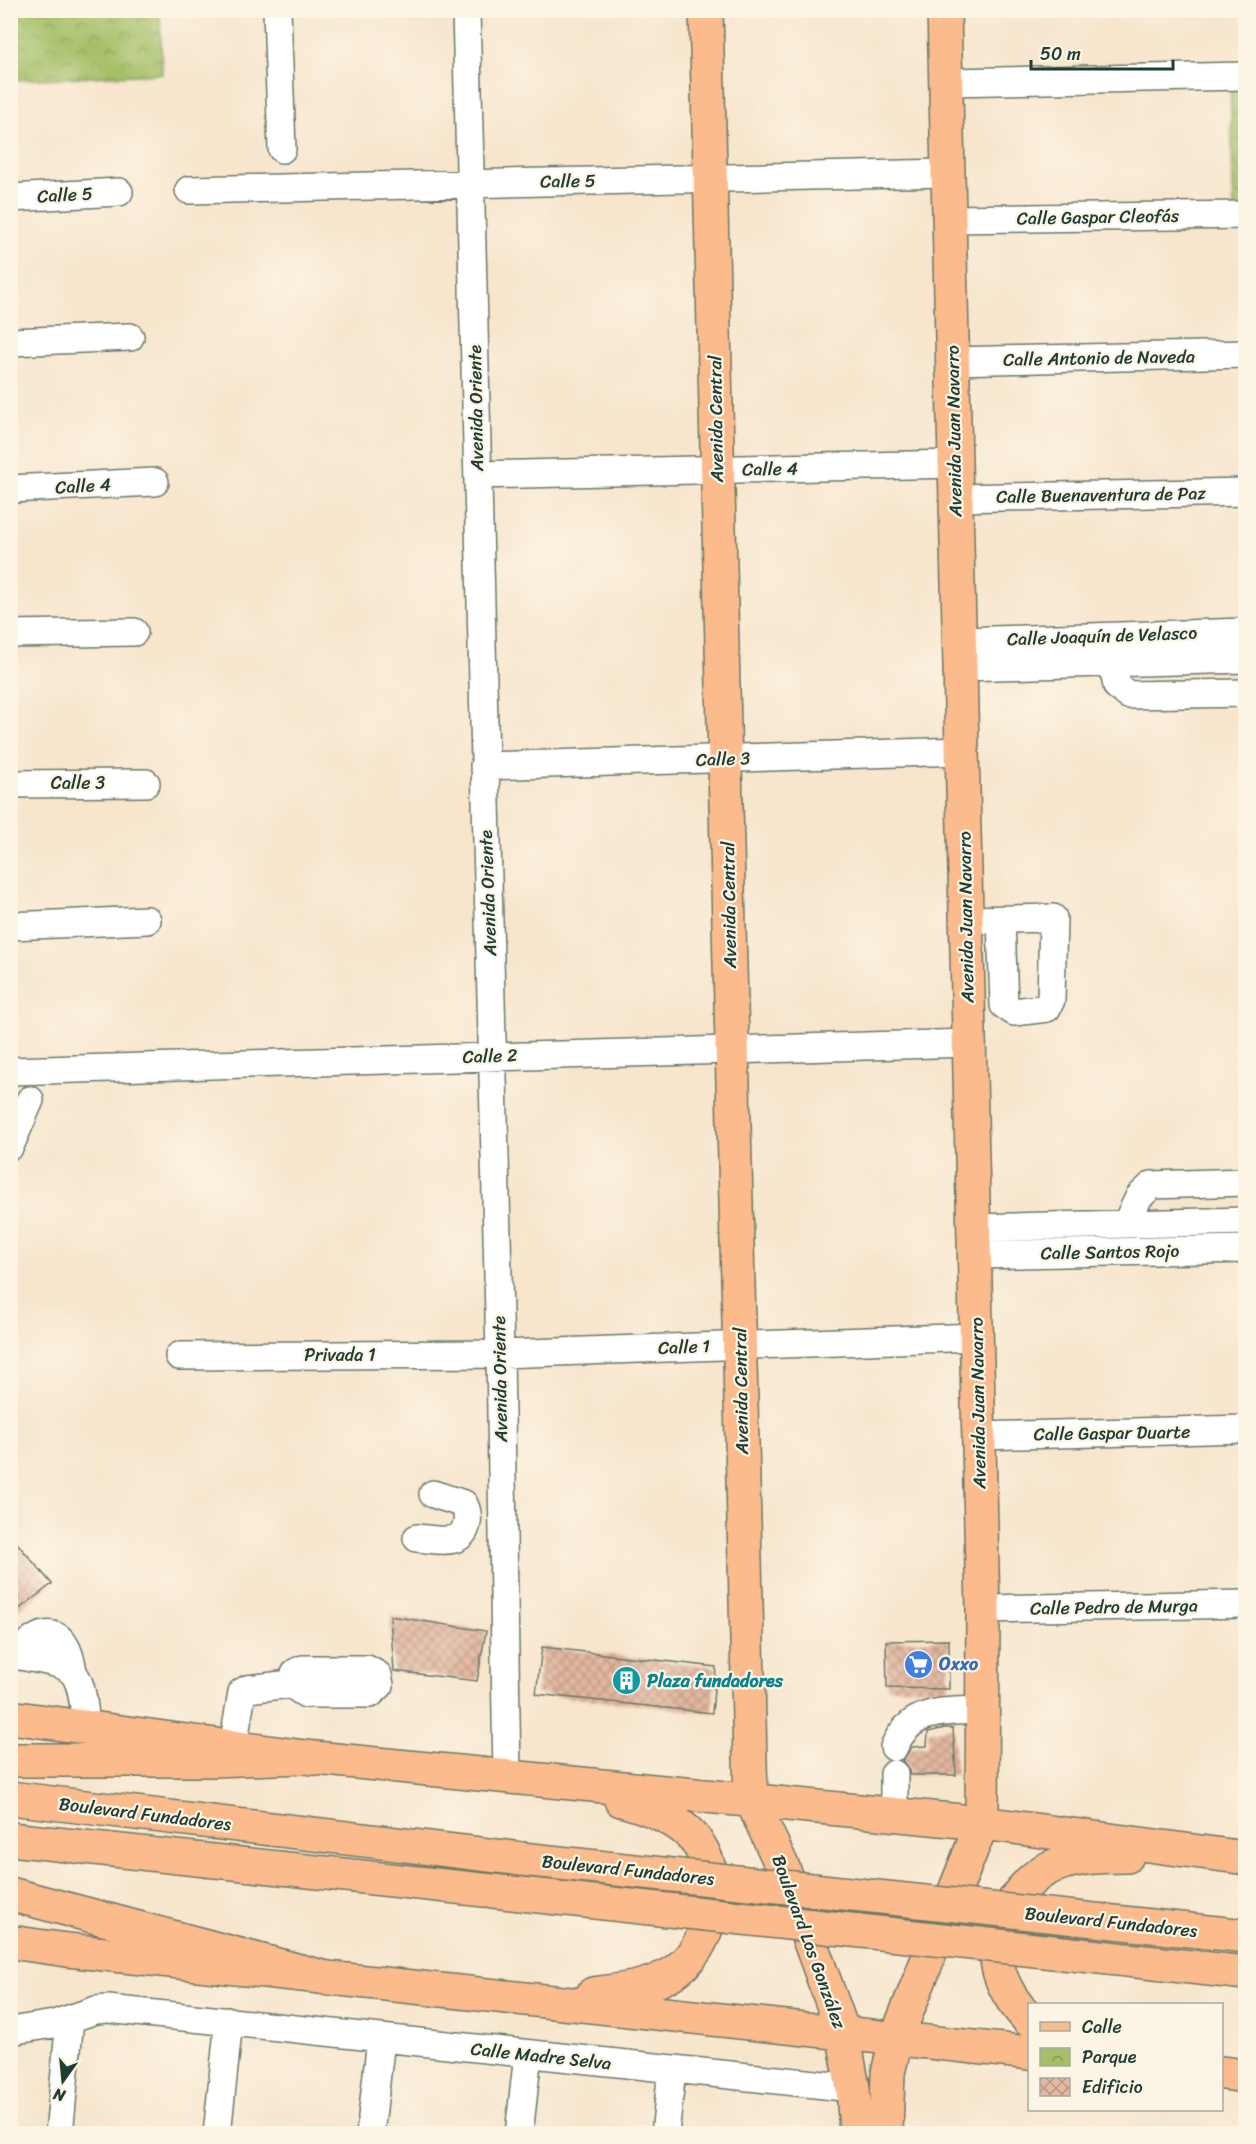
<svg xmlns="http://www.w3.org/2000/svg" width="1256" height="2144" font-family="Sriracha,sans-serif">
  <defs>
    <pattern id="park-crowns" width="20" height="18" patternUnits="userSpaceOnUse" patternTransform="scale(1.5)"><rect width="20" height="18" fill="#a4bf66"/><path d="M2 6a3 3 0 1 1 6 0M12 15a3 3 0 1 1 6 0" fill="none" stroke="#859c55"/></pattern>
    <pattern id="building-cross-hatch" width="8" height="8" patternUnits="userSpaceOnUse" patternTransform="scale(1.5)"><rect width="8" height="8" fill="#e4b8a1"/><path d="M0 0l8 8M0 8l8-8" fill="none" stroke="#b89784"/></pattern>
  </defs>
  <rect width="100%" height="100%" fill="#fcf5e5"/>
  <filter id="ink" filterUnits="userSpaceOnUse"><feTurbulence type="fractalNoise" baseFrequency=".0167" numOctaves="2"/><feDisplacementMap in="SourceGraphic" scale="12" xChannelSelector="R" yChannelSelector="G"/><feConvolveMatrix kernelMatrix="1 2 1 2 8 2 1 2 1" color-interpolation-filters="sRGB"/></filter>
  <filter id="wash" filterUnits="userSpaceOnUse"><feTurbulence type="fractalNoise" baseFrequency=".008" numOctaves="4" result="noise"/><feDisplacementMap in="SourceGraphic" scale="24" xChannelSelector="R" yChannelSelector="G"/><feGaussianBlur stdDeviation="1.35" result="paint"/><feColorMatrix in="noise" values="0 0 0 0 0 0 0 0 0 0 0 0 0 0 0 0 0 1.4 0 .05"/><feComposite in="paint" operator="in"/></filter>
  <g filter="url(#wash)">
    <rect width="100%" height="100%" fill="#f7e5cc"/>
    <path fill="url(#park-crowns)" stroke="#627e4d" stroke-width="1.5" d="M10,11H160L162,74L11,80Z
      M1230,77H1245V214L1234,215Z"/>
    <g id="blocks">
      <path fill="url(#building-cross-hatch)" d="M10,1535L52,1584L10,1616Z
        M390,1616L486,1631L477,1681L394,1671Z
        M949,1640V1689L887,1688L886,1641Z
        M542,1647L716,1667L712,1713L536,1694Z
        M945,1728H953L956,1775H910L908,1767L902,1761L912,1747L927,1746L928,1732Z"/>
    </g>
  </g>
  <g filter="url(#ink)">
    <use href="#blocks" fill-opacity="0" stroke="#6b7869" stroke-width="1.5"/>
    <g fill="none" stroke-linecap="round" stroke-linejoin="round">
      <defs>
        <path id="minor" d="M277,10L282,149
          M466,10L500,1354L507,1776
          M946,82L1246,76
          M189,190L948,173
          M10,198L119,192
          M950,219L1246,215
          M10,342L130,337
          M952,361L1246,354
          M478,475L955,464
          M10,489L155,482
          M956,498L1246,492
          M10,634L134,632
          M959,641L1246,632
          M1112,663L1117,686L1128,695L1246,693
          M960,667L1246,659
          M484,766L962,751
          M10,784L146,783
          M966,920L1053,918L1051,1000L1047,1008L1014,1012L1004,1005L1001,920
          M10,926L147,920
          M10,1071L969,1043
          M10,1146L30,1100
          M1126,1224L1139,1197L1152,1185L1246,1182
          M974,1228L1246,1221
          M975,1255L1246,1249
          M179,1356L500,1354L977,1337
          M979,1436L1246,1429
          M417,1538C436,1539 462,1548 467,1523C468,1517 467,1510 464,1504L433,1494
          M983,1609L1246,1604
          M10,1654C74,1667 80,1658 86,1727
          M16,1655C44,1624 66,1627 73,1671
          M303,1669H367L378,1675L380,1685L370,1694H306L290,1684L296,1672Z
          M233,1747L242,1692L247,1689L290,1684
          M894,1747C911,1707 945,1712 983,1710
          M894,1816V1774
          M10,2031L54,2024L96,2010L108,2009L853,2088
          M59,2134L70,2019
          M217,2134L229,2021
          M370,2134L381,2040
          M519,2134L528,2054
          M665,2134L672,2070"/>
        <path id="major" d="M706,10L751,1799L783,1868L843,2032L853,2088L856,2134
          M10,1717L305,1757L982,1823L1246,1858
          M10,1942L67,1950L1030,2053
          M593,1994C624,1990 660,1987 684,1964C718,1931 724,1864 687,1831C668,1815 645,1806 621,1800
          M1030,2021C1017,2007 1006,1993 1000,1974C988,1938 1013,1889 1045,1870C1069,1857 1100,1856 1127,1856
          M1222,2073L1246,2076
          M886,2134L888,2073L896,2039L982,1823L983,1609L944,10"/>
        <path id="highway" d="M10,1760H212L305,1757
          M10,1798L522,1859
          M10,1839L521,1894
          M10,1894L330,1979"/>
      </defs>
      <use href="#minor" stroke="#6b7869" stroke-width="30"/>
      <use href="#major" stroke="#6b7869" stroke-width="36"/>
      <use href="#highway" stroke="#6b7869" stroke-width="36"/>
      <use href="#minor" stroke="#fff" stroke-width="27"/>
      <use href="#major" stroke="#fbbb8c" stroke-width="33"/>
      <use href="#highway" stroke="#fbbb8c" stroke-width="33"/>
      <defs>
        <path id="highway-bridge" d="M522,1859L1246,1936
          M521,1894L1246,1973"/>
      </defs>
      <use href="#highway-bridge" stroke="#6b7869" stroke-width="36" stroke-linecap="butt"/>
      <use href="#highway-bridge" stroke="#fbbb8c" stroke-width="33"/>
    </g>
  </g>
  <defs>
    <symbol id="supermarket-disc" viewBox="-11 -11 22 22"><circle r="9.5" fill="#3f7fe0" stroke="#fcf5e5"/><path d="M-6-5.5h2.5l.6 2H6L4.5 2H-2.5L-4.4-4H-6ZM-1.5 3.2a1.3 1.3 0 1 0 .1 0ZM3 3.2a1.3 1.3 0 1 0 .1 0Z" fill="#fff"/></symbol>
    <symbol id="building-disc" viewBox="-11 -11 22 22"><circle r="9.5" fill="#0f9aa8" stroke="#fcf5e5"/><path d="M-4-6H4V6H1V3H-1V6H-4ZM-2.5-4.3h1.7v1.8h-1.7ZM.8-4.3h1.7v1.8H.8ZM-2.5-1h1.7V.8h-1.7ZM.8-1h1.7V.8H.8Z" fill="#fff"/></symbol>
  </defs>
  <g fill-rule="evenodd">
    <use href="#supermarket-disc" x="902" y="1648" width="33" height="33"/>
    <use href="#building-disc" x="610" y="1664" width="33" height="33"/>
  </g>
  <g text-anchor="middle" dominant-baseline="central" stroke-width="4.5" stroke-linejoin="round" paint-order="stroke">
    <g font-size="18" fill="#1f3d34" stroke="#fcf5e5">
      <text transform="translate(568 181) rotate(-1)">Calle 5</text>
      <text transform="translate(65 195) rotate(-3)">Calle 5</text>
      <text transform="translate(1098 217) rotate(-1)">Calle Gaspar Cleofás</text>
      <text transform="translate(1099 358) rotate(-1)">Calle Antonio de Naveda</text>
      <text transform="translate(476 408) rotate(-91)">Avenida Oriente</text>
      <text transform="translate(716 419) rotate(-91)">Avenida Central</text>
      <text transform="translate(954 431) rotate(-91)">Avenida Juan Navarro</text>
      <text transform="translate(770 469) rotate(-1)">Calle 4</text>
      <text transform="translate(83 486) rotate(-3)">Calle 4</text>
      <text transform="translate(1101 495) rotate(-1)">Calle Buenaventura de Paz</text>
      <text transform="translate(1102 636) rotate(-2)">Calle Joaquín de Velasco</text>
      <text transform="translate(723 759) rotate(-2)">Calle 3</text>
      <text x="78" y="783">Calle 3</text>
      <text transform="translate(488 893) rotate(-92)">Avenida Oriente</text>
      <text transform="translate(729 905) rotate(-91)">Avenida Central</text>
      <text transform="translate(966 917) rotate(-91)">Avenida Juan Navarro</text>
      <text transform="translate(490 1056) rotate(-2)">Calle 2</text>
      <text transform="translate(1110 1252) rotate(-1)">Calle Santos Rojo</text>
      <text transform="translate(684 1347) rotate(-2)">Calle 1</text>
      <text x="340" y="1355">Privada 1</text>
      <text transform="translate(500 1379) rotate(-91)">Avenida Oriente</text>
      <text transform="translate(741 1391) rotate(-91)">Avenida Central</text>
      <text transform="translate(978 1403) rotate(-91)">Avenida Juan Navarro</text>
      <text transform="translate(1112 1433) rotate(-1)">Calle Gaspar Duarte</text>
      <text transform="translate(1114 1607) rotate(-1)">Calle Pedro de Murga</text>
      <text transform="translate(145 1814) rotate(7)">Boulevard Fundadores</text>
      <text transform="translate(628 1870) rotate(6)">Boulevard Fundadores</text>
      <text transform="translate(1111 1922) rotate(6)">Boulevard Fundadores</text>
      <text transform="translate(809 1942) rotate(70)">Boulevard Los González</text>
      <text transform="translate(541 2056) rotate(6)">Calle Madre Selva</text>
    </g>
    <g font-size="18" font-weight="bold" fill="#366cbe" stroke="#fcf5e5" text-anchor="start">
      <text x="939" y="1664">Oxxo</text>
    </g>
    <g font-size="18" font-weight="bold" fill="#0d838f" stroke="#fcf5e5" text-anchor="start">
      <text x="647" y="1681">Plaza fundadores</text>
    </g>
  </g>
  <rect width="1256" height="2144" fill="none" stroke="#fcf5e5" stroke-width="36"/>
  <rect x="1028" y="2003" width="195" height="108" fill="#fcf5e5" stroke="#a4ab9e" stroke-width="1.5"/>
  <rect x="1040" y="2022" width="30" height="9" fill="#fbbb8c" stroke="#a4ab9e" stroke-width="1.5"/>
  <text x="1082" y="2033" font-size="18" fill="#1f3d34">Calle</text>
  <rect x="1040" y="2048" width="30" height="18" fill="url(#park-crowns)" stroke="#a4ab9e" stroke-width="1.5"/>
  <text x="1082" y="2063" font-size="18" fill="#1f3d34">Parque</text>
  <rect x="1040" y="2078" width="30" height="18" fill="url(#building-cross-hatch)" stroke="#a4ab9e" stroke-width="1.5"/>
  <text x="1082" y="2093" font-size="18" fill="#1f3d34">Edificio</text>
  <g transform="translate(63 2081) rotate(195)" stroke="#fcf5e5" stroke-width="4.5" paint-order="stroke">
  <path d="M0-4.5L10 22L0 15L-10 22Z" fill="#1f3d34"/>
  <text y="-9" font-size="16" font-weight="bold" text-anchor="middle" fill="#1f3d34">N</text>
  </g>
  <path d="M1031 60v9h142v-9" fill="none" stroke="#1f3d34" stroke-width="3"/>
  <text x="1040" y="60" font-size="18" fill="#1f3d34" stroke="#fcf5e5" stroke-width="4.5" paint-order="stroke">50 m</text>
</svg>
